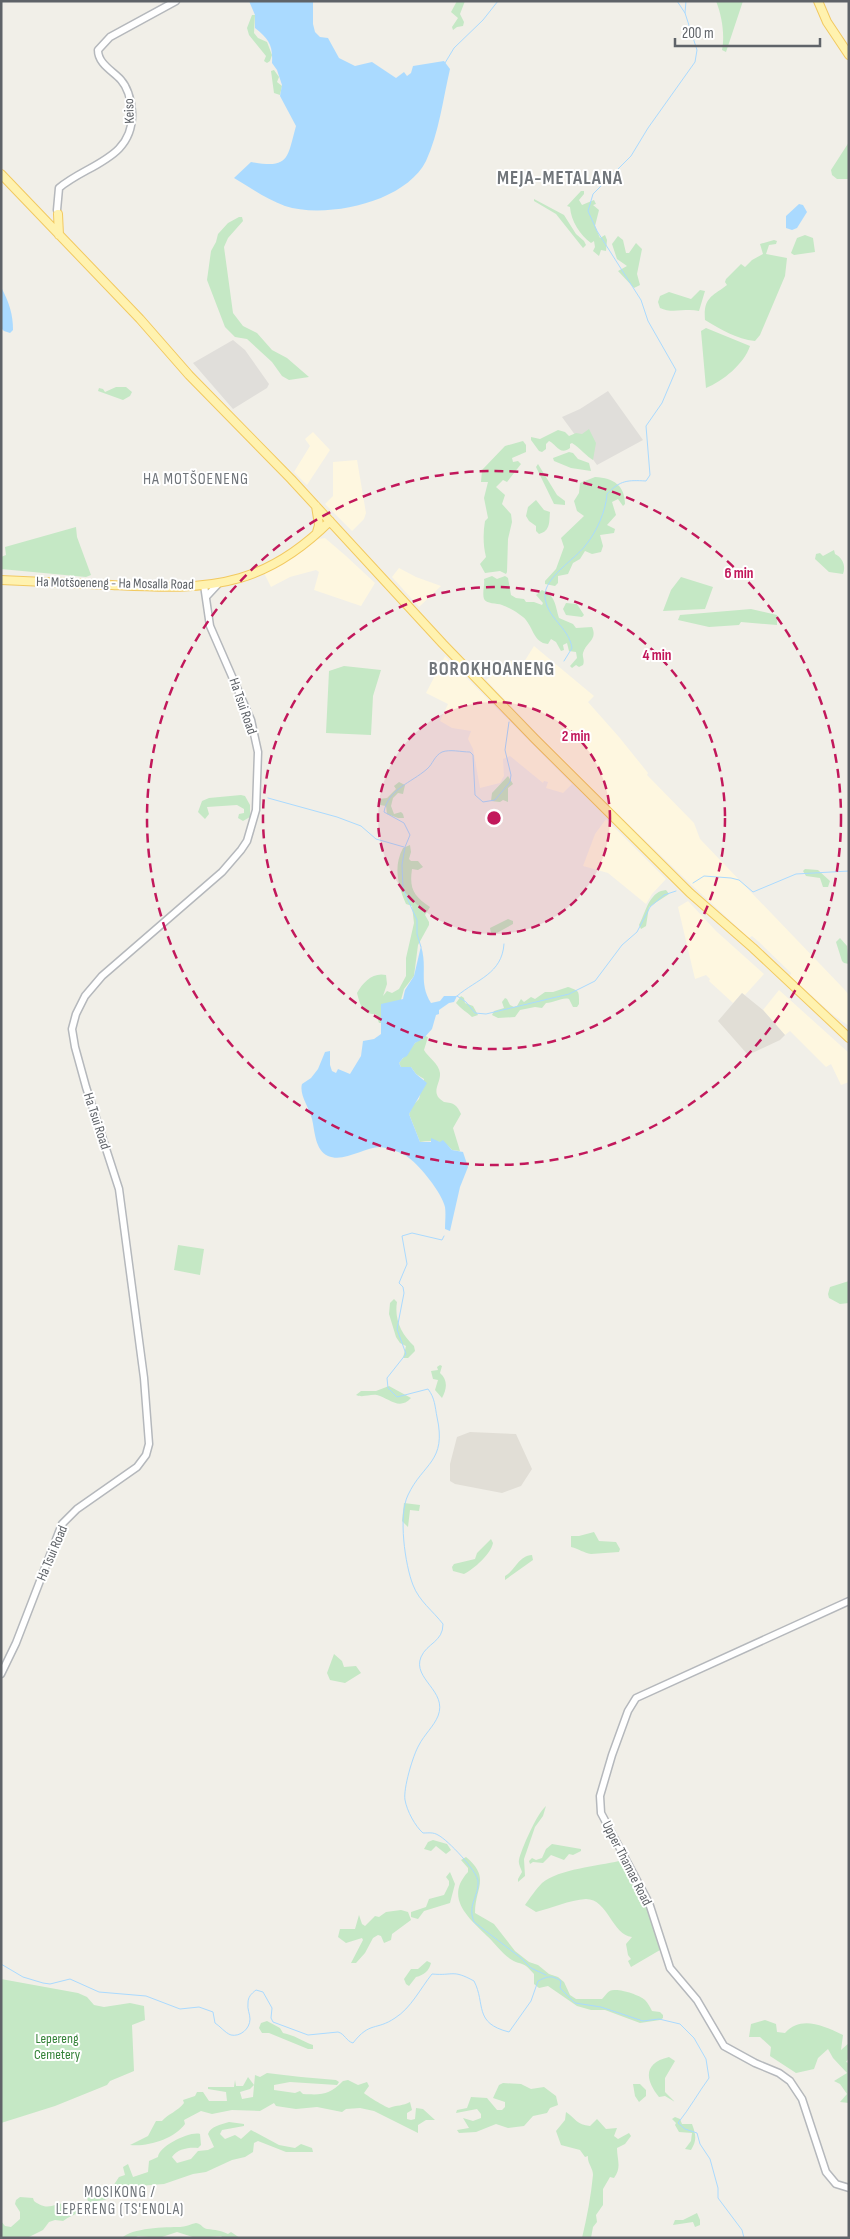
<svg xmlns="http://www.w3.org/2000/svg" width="850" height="2239" font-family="'Sofia Sans Condensed',sans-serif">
  <rect width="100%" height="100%" fill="#f1efe8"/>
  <path fill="#fef7e0" d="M313,432L330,450L307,485L294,472L310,446L305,439Z
    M357,460L366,513L364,519L352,531L325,504L333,496V462Z
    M325,538L346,556L375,583L361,606L314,590L319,572L316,570L290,577L271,587L264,573L318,539Z
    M399,568L416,577L441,586L419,607L392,577Z
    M534,646L594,696L588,702L619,737L648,773L647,775L694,823L700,839L843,988L849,995V1026L832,1014L790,976L791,973L760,943L752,936L749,938L682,876L568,766L486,680L511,661L524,662Z
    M445,656L572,784L563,793L546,788L548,782L544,781L543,783L510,756L503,759L504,776L500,783L480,788L473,749L468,739L471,731L452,728L440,721L448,704L426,693Z
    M606,819L666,879L652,894L646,904L608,873L583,866L595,834Z
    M688,901L716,931L764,974L745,995L742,993L733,1003L709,981L710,979L706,975L695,979L678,907Z
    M779,990L849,1053V1082L841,1085L831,1064L826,1067L790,1031L785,1035L763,1010Z"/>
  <path fill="#e0deda" d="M233,340L245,350L269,384L267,388L233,409L193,363Z
    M608,391L643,440L597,465L562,417L580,409Z"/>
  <path fill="#e1ded6" d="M742,993L763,1010L785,1035L780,1040L748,1055L718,1021Z
    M470,1432L516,1434L532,1469L521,1486L502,1493L455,1484L450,1481V1464L457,1437Z"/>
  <path fill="#c5e8c5" d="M457,1H465L460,14L464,22L463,26L457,27L453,30L452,27L458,18L451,12Z
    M716,1H743L726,52L722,50C725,35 722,16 716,1Z
    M252,15H255L254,33L258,38L267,42L272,55L270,61L267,63L264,61L266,56L249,35L247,28Z
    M274,70L279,77L277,82L282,86L280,95L274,93L271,71Z
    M849,142V179H837L832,175L831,170Z
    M581,191H584V194L579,200L582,205L594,200L596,204L593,205L599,210L595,226L600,238L605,235L607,240L606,251L601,250L599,256L593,251L595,247L594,241L591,243C580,235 571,221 570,207L567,206Z
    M534,199L564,215L576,234L584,241L586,245L583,248L556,214L534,201Z
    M239,217H242L243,221L228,238L224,247L233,313L243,326L257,333L272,350L287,358L309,377L289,380L282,376L272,362L247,339L235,337L225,327L207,280L211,251L216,242L218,234L228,223Z
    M805,235L813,238L815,252L794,255L791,253L797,238Z
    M618,236L623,240L626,253H629L636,243L642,249L637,274L640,285L634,288L618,271L627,266L617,259L612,244Z
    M774,240L777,241L776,244L769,245L766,254L787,258L785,276L760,335L755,341C736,339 722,330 705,320C703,297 713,296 727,285L725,282L726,279L741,264L745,267L752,260L763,254L760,244Z
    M700,290L705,291L699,311C685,308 672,314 660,308L658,302L660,296L669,292L691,299Z
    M706,328L750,346C744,364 723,381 706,388L701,331Z
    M116,387H126L132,392L130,396L123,400L98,391L99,388L103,389L105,392Z
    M589,429L596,443L593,460C587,457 580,448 572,443L570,444V448C560,456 556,444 549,441L546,444V449L542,452L539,451L531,440V437L540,439L558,430L565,432L569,436L576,433L582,434Z
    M523,441L526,445V452L512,458L513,462L518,461L521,464L507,482L503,480L496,487L505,495L502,504L511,514L512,522L508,539L507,572L506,574L500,571L485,573L480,564L486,557C483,545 483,533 485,521L488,518L484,498L488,482H481L482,470L505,446Z
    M569,452L573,453L578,459L589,463L591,471L571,468L554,461L553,458Z
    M538,464L557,495L565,501V505L554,504L536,467Z
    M595,477C614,478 625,486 625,504L623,506L618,499L612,502L616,515L607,525L615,529L614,533L600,535L603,546L601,552L592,554L585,551L580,559L573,563L568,574L558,576V583L555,586L545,584V581L556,569L564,547L561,538L584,516L577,511L574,501L579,493L580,483Z
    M536,500L544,510L550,512C549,521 551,531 539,534L536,531V526L529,521L526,516L528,507Z
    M76,527L77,537L91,575L86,577L1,569V557L6,555L5,547Z
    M834,550L835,554C843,558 846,566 843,574L829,572L815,559L816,554L820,553L823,556Z
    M492,576L497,579L505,576L508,578L511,595L516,598L524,599L526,602H534L542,605L543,603L536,595L542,590C556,596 555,605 559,618L573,624L576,628L592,627C598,640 586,642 583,653C582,657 585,660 583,665L579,667L576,665L572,668L570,666L577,658L576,652L569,651L567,643L563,645L564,650L561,651L556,642L551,639L548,644C533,643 533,625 523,617C517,612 508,607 502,605C497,603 486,604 484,599C482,593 485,585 484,579Z
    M681,577L713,587L705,609L663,611L671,590Z
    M566,603L577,604L584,615L582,617L566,615L563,609Z
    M751,609L777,615V625L741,622L739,625L709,627L678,620L680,615Z
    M344,666L381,670L373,696L371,735L326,733L329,671Z
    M508,776L513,784L508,788V802L503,800L500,802L491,801L492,793Z
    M399,782L405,785L403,794L398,793L393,798L391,806L394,814L401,812L403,814L404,818H398L387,814L386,806L380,805L379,799L387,798L396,789L394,786Z
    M241,795L245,796L250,805V817L243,821L238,818L239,814L244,813V809L237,805L207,807L209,814L205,819L198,812L202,801L209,798Z
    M410,845L411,852L409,859L411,861H418L423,867L418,870L412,869C409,889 414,896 430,907L425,915L429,922V925L418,945L414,976L404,989L401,1000L384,1023H379L376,1014C362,1015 360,1004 357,993C363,982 373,972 386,975L387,984L383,996L387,991L392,993L399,989L406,976V958L414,923L412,906L406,904C398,886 393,866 403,848Z
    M805,869L818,870L830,881L828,887H823L820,878L806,876L803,871Z
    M661,891L666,890L669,894L649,907L646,926L641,929L639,925C645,914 648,896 661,891Z
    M508,919L513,921V924L495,934L491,933L490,928Z
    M840,938L847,946L849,964L844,963L842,961L836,942Z
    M568,987C580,991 579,991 579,1004L577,1007H573L569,999C562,997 554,1003 546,1003L542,1008L535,1007L520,1010L515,1017L498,1018L492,1015L494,1011L504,1008L502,1002L505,998L507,999L510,1005L514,1007L517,1006L521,999L524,1002L531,997L535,999L545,992H553Z
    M461,996L464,998L465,1003L473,1006L478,1015L472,1017C467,1012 461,1009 456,1003Z
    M425,1036L428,1037L424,1050C428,1057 439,1064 440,1073C441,1084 429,1093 444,1102C454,1103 457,1105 461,1114L453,1128L460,1151L452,1150C445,1140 431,1140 420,1142L409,1114L413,1105L419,1099L424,1079L416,1074L411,1067H401L399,1063L415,1043Z
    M178,1245L204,1249L200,1275L174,1270Z
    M849,1281V1303L840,1304L829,1298L828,1294L830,1287Z
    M394,1299L397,1302C394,1320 402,1335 414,1346L415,1351L408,1358H403L406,1346L400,1343L396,1337L389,1314L390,1303Z
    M440,1365L442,1366L440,1373C448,1380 447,1389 442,1398L435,1390L438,1380L433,1379L431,1371L438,1370L437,1367Z
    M389,1386L411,1398C399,1411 389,1398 377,1395C369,1394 363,1398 356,1395L361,1391H376Z
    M404,1503L420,1505L419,1511L410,1510L408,1527L402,1521Z
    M594,1532L599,1541L616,1542L620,1549L619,1552L591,1554C584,1553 579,1549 571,1547V1536H579Z
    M491,1539L493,1543C491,1554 474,1569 464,1574L453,1571L452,1567L454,1564L475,1559L477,1553Z
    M532,1555L533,1560L505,1580V1576C516,1570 518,1556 532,1555Z
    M334,1654L342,1661L344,1667L356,1666L361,1673L345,1683L330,1680L327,1673Z
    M546,1806L543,1816L535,1827L524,1859L525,1876L518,1882V1879L522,1872C521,1868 518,1864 519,1860C521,1850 537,1813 546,1806Z
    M433,1840L447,1844L451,1850L446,1854L436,1846L431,1851L424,1849L428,1842Z
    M552,1844L581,1849V1851L573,1855L569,1854L564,1860L551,1855L543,1863L533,1862L530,1864L529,1861L532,1858L536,1860L542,1858L546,1849Z
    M466,1857C491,1878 475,1887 475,1913L494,1924L515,1951L529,1962L538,1965L549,1974L558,1977L564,1982L570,1995L576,1999H602C606,1995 608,1990 614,1990C621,1989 640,1995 645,2000C648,2003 650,2007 652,2011L660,2012L663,2015V2018L660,2020L640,2023L605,2010H591L577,2006L548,1986L539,1988L534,1984V1974C531,1971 529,1968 526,1966C522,1963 516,1963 512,1960C502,1954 495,1943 487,1936C469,1918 444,1898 468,1872V1868L461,1860Z
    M619,1861L647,1907L660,1950L631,1967L628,1961L631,1959L628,1955L626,1944L632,1937C612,1935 608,1899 586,1899C569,1900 552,1908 536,1912L525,1905C530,1898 536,1889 542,1883C559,1869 598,1866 619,1861Z
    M450,1872L455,1884L450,1903L424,1911L418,1919L411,1917V1912L426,1907L429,1899L444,1895L449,1885V1881L446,1877Z
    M401,1910L408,1912L411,1920L392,1934L391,1940L384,1943L381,1936L378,1935L373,1938L365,1953L356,1963H351L363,1940L362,1938L346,1943L338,1937L340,1929H355L359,1915L362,1924L365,1926L375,1916L379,1917L386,1912Z
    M427,1961L431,1963C429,1971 424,1975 416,1977L409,1986L406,1984L404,1979L411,1969H418Z
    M1,1979L78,1993L87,1997L94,2005L104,2007L130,2003L144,2006L145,2020L132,2025L134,2071L110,2081L107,2085L55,2106L1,2123Z
    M765,2020L776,2024L777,2032L785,2033C801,2015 824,2026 843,2035L841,2050L849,2043V2058L846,2062L849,2063V2103L840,2102L847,2094L840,2084L834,2081L847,2073L833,2058L828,2049L818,2058L814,2069L796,2073L770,2056L771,2047L760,2037H749L751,2024Z
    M267,2021L280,2028L283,2033C294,2035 302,2041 313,2045V2049H308L269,2033H262L259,2028L261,2023Z
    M669,2057L675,2061L665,2078V2092L675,2102L665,2096L659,2097C645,2080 643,2063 669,2057Z
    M267,2073C289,2076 313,2078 336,2080L339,2082L337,2085L290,2082L274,2085V2090L295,2093L300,2091L303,2094C323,2095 329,2095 343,2081L348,2080L358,2085L367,2082L369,2086L364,2093C367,2096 384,2106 389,2108C397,2105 403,2106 410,2102L412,2110L407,2113V2119L411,2120L415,2119L416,2108L423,2109L435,2120H426L418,2125V2133L374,2111L360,2108L346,2109L342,2112L317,2107L296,2109L276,2106L274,2103L260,2111L232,2110L212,2114L201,2111L184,2120L185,2124C174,2139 148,2147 130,2145L148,2136L156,2121H162C168,2114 178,2111 184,2103L183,2100L195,2096L197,2092H203L209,2101H227L226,2092L208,2089V2087H234L235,2080L236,2086H243L248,2077L254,2085L250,2089L240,2092L242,2099L253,2097L255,2075L260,2077Z
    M503,2083L521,2084L531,2089L544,2087L556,2096L558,2105L550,2108L547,2113L533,2116L524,2126L508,2128L496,2124L476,2132L459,2133L457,2130L469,2128L463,2118L473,2121L481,2118V2114L477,2109L456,2113L457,2110L467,2108L471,2097L487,2098L497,2110H502L505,2107V2102L493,2098L499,2085Z
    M633,2084H640L646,2090V2096L639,2102L635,2096Z
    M566,2112C575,2118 577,2125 590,2126L597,2119L606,2129L617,2128L614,2136L618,2139L629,2133L631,2136L625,2144L617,2148C617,2160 622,2167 614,2178L610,2177L603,2189V2205L596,2215L597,2222L593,2227L591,2238H582C587,2217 591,2196 593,2175C593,2168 587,2163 588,2156L585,2157L580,2150L561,2145L556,2131L565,2120Z
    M675,2117L680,2119L682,2124H692C696,2135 697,2140 691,2150L685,2149L691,2141L692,2133L679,2132L675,2125L676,2123L672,2119Z
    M229,2122L244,2124V2126L222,2130L220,2134L225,2139L235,2135L241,2139L251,2130L279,2145L295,2148L301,2144L312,2148L313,2152H286L258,2141L254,2143L253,2152L245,2157L232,2160L206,2172L193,2174L164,2184L138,2186L104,2200L97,2201C88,2212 75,2212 63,2221L55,2220L49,2222L43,2230L27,2238H1V2221L5,2226L11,2227L20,2219V2212L15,2204L16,2200L20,2197L33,2198L34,2201C48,2212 54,2203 67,2203C71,2202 75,2206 79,2207L85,2205L88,2201L85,2193L87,2189L104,2186L107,2188L113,2186L119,2177L125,2175L123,2167L128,2164L133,2177L148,2172L149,2161L158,2157C159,2146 190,2131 200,2134L201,2145L198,2148C189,2147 177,2149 172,2157L177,2163L191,2159L198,2151L208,2150L214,2147L208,2134C211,2126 220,2125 229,2122Z
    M697,2213L700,2220V2225L695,2227L693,2222L673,2225L675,2220H683Z
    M196,2223C202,2224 202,2228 207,2229C216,2230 220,2230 228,2234L231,2232L240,2238H223L221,2236L196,2238L177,2232L159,2238L138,2236L134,2238H122C131,2228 166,2227 180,2227C185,2227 191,2224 196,2223Z"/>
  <path fill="#aadaff" d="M249,1H313V24L315,32L320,37L328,38L339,58L355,66L372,62L396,78L404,72L407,76L411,73L413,66L444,61L450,69C443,99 439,133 426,161C405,203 325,219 285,206C266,199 251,188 234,178L251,162C289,169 287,159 296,126L280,96L282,85L277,70L272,63C273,45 269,39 255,28V15Z
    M799,204L803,205L807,212L797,228L792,230L786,228V216Z
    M1,287C9,302 13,314 13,330L10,333L4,331L1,328Z
    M421,946C428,969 418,982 431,1003L440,1001L444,996H457L454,1002L449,1003L439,1010V1014L436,1015L432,1029L423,1039L415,1043L407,1056L403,1058L399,1063L401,1067H411L416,1074L427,1083L409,1114L420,1142H431V1138L440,1142L443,1140L452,1150L463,1152L468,1167L460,1187L450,1231L445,1229C445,1222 446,1214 445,1207C442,1193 420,1166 409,1158C402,1152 388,1148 380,1147C364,1147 344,1163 328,1156C315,1150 315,1132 312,1119C309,1107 299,1095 302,1084L311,1078L318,1069L325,1052L330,1051V1065L332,1071L336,1073L338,1069L350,1074L361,1056L363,1041L374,1039L381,1034V1004L403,999L405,990L414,976Z"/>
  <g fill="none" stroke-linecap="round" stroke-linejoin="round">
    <path stroke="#aadaff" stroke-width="1" d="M677,1L685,13
      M445,63L454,48L483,20L498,1
      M564,661L572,648C569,627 546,618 545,596C544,578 575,559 585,546C596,533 606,511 607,494C620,480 628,480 646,481L650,475L646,426L662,403L676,370L648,321L641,300L597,231L588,211L593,194L631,156L648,128L695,62L697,50L685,13L686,1
      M268,798L337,817L361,826L376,839L404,847
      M693,883L704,876L731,878L739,880L753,892L796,874L849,871
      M421,947L417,934V920L403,889L402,865L405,847L410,835L404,823L384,812C388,789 411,783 427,769C433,764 434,756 442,752C450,749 461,752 470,752L473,755L475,795L483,802L495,800L510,782L511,775L505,750L509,722
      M457,996L466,1002L475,1013L486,1014L569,994L595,981L622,945L637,932L650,907L664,895L676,891
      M457,996C477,979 502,974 504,944
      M444,1236L442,1240L412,1233L402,1236L407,1264L399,1283L403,1287L404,1293L397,1329L406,1354L387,1378L388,1388L397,1397L428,1389C435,1398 435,1407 437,1417C447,1462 423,1463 408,1495C398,1515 405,1565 413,1585C419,1601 433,1611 443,1624C443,1642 427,1643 421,1657C412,1679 448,1691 438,1716C434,1726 424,1735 419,1745C413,1755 403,1789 405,1800C407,1811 415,1826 423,1833C429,1833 433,1832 438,1835C448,1840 477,1871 478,1881C479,1897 467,1904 474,1922L521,1958L531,1968L546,1975
      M1,1964L23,1977L43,1983L50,1984L70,1979L99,1992L146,1996L180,2009L199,2007L213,2012L215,2023C220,2026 225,2033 231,2035C240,2037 250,2029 250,2019C250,2014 247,2009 248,2003C248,1997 251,1994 256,1990L263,1992L272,2008L271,2018L273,2022L308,2035L338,2032C345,2034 346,2041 353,2043C370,2021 376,2031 395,2018C411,2008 420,1989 432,1974C454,1976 452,1969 474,1981C486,2004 473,2023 509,2032L531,2001L538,1981C548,1976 552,1975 561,1981L560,1988L575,2003L601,2007L643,2021L659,2019L680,2024L694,2038L706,2059L709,2078C698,2093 690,2108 678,2123L685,2129L697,2133L700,2144L710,2159L718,2188V2198L742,2230L744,2238"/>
    <defs>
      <path id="minor" d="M57,210L59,188C87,164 134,159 132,112C131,100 129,89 121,80C113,71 98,64 98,50L110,37L176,1
        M206,597L219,583
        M849,1601L636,1698L628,1711L612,1755L600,1796L601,1813L649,1903L670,1968L697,2000L724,2046L755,2063L779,2073L790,2081L802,2099L826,2172L836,2184L849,2188
        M1,1674L16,1643L62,1524L77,1509L137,1467L146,1455L149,1444L144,1378L119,1189L86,1087L75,1047L72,1029L76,1014L85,996L102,976L222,872L241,850L247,841L256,810L258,752L251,720L210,626L204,585"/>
      <path id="major" d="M818,1L827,22L849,55
        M1,174L140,319L189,375L291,479L443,644L535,739L690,893L753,948L849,1038
        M58,214L59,235
        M316,506L319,525L317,532
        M1,580C38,582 75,583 112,585C154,587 199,590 240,578C274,568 305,546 330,521"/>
    </defs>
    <use href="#minor" stroke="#b5b8bc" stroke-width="9"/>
    <use href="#major" stroke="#f2c960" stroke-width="10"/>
    <use href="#minor" stroke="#fff" stroke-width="6"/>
    <use href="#major" stroke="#fff2af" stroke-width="8"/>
  </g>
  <circle cx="494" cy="818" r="116" fill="#c2185b" fill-opacity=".12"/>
  <g fill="none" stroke="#c2185b" stroke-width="2.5" stroke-dasharray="9 6">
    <circle cx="494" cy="818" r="116"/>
    <circle cx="494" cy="818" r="231"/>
    <circle cx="494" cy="818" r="347"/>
  </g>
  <g text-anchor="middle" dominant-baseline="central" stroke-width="4" stroke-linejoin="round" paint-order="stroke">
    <g font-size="14" fill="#5f6368" stroke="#fff">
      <text transform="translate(129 111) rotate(-92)">Keiso</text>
      <text transform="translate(115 583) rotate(1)">Ha Motšoeneng - Ha Mosalla Road</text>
      <text transform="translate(243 706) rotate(71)">Ha Tsui Road</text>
      <text transform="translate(97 1121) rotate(72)">Ha Tsui Road</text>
      <text transform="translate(52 1553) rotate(-67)">Ha Tsui Road</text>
      <text transform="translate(627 1863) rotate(63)">Upper Thamae Road</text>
    </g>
    <g font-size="14" fill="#348238" stroke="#fff">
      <text x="57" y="2038">Lepereng<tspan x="57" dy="16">Cemetery</tspan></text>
    </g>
    <g font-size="15" letter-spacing="1" fill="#70757a" stroke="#fff">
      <text x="120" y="2192">MOSIKONG /<tspan x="120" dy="17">LEPERENG (TS'ENOLA)</tspan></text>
    </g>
    <g font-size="16" letter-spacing="1" fill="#70757a" stroke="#fff">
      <text x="196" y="479">HA MOTŠOENENG</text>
    </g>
    <g font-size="19" font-weight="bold" letter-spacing="1" fill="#70757a" stroke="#fff">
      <text x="560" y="178">MEJA-METALANA</text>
      <text x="492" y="669">BOROKHOANENG</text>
    </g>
  </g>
  <circle cx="494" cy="818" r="8" fill="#c2185b" stroke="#fff" stroke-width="2.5"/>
  <g font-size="15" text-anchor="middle" font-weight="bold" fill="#c2185b" stroke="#fff" stroke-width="4" stroke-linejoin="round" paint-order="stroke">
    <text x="739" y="578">6 min</text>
    <text x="657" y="660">4 min</text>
    <text x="576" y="741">2 min</text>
  </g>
  <rect width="850" height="2239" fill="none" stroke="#5f6368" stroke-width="5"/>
  <path d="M675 38v8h145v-8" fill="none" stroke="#5f6368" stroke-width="2.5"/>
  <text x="682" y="38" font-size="15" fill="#5f6368" stroke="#ffffff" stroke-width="4" paint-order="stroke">200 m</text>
</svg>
